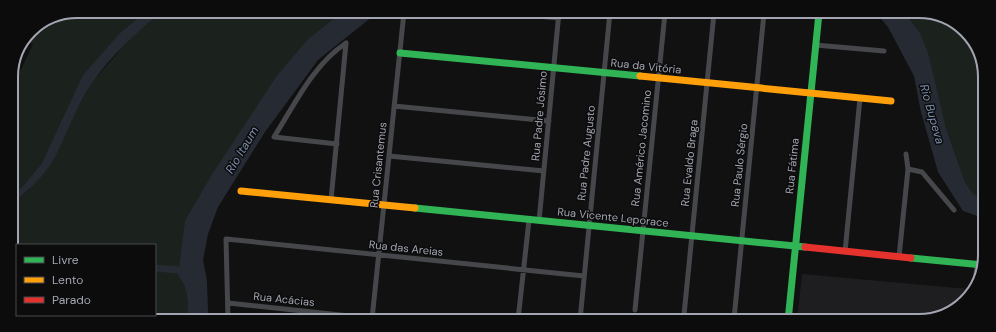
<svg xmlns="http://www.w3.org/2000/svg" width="996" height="332" font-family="'DM Sans',sans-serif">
  <rect width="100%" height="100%" fill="#111112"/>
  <path fill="#1e1e20" d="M802,274L968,289V295L959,307L923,321H797Z"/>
  <path fill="#1b221d" d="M77,11H146L120,33L60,127L42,163L24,185L12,195L11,91L33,44L26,41L31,30Z
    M162,11L342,12L308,39L182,251L178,276C189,288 188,304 187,319H60L54,315H155V245H17V277L12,267V203L30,189L92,82L131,38Z
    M905,13H936L968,33L984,65L983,199L973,194L965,182L946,128L920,33Z"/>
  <path fill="#262a32" d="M146,11H162C137,33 111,55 92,83C76,106 68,132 55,157C45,175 29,191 12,203V195L24,185L42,163L83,75L120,33Z
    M342,12H378L318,60L265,132L218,207L208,234L203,260L207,281L208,312L207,319H187C188,304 189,288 178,276L185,221L211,176L276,77L308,39Z
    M876,13H905L920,33L928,53L946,128L965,182L973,194L983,199V218L963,211L938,172L921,112L914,76L888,27Z"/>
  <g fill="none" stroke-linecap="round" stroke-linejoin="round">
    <path stroke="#262a32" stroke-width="7" d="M155,268L179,270
      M57,317L58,315"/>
    <path stroke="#46474a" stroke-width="5" d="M495,12L559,18
      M815,45L884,51
      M394,106L549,121
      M337,144L274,137C295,104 313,65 346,43
      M389,156L544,171
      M908,169L922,172L954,210
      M331,200L346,43
      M539,221L559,12
      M845,252L860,98
      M899,257L908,169L906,154
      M975,284L977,265
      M228,303L387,320
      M635,310L665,13
      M684,315L714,13
      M228,319L226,239L584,276
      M372,319L404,12
      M734,319L764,13
      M518,320L529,220
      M580,320L610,12"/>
    <path stroke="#30b455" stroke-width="7" d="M400,53L640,76
      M415,208L805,247
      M911,258L983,265
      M788,321L819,13"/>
    <path stroke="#ff9f0a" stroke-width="7" d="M640,76L891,101
      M241,191L415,208"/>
    <path stroke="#e5322d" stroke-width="7" d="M805,247L911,258"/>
  </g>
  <g text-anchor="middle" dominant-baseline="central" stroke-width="3" stroke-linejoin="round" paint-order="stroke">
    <g font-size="11" fill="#a3a5b2" stroke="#0c0c0d">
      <text transform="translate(646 66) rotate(6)">Rua da Vitória</text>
      <text transform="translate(539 116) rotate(-85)">Rua Padre Jósimo</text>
      <text transform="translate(641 148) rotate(-84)">Rua Américo Jacomino</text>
      <text transform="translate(586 153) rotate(-84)">Rua Padre Augusto</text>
      <text transform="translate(689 163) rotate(-84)">Rua Evaldo Braga</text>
      <text transform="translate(378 165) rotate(-84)">Rua Crisantemus</text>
      <text transform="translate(739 165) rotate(-84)">Rua Paulo Sérgio</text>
      <text transform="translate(792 166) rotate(-84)">Rua Fátima</text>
      <text transform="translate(613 217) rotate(6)">Rua Vicente Leporace</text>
      <text transform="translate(406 248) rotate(6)">Rua das Areias</text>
      <text transform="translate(284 299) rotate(6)">Rua Acácias</text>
    </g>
    <g font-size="12" font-style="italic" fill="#7b8eac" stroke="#0c0c0d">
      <text transform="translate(932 114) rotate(74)">Rio Bupeva</text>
      <text transform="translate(242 150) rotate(-59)">Rio Itaum</text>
    </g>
  </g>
  <path d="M0 0H996V332H0ZM77 18H919A59 59 0 0 1 978 77V255A59 59 0 0 1 919 314H77A59 59 0 0 1 18 255V77A59 59 0 0 1 77 18Z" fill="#0c0c0d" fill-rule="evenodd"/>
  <path fill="none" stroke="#a3a5b2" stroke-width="2" d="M77 18H919A59 59 0 0 1 978 77V255A59 59 0 0 1 919 314H77A59 59 0 0 1 18 255V77A59 59 0 0 1 77 18Z"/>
  <rect x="16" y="244" width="140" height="72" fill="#0c0c0d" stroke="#48494f"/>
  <rect x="24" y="257" width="20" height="6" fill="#30b455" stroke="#48494f"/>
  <text x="52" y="264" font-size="12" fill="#a3a5b2">Livre</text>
  <rect x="24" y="277" width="20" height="6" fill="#ff9f0a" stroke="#48494f"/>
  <text x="52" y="284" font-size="12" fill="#a3a5b2">Lento</text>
  <rect x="24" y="297" width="20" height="6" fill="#e5322d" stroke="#48494f"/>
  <text x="52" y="304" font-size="12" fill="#a3a5b2">Parado</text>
</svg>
